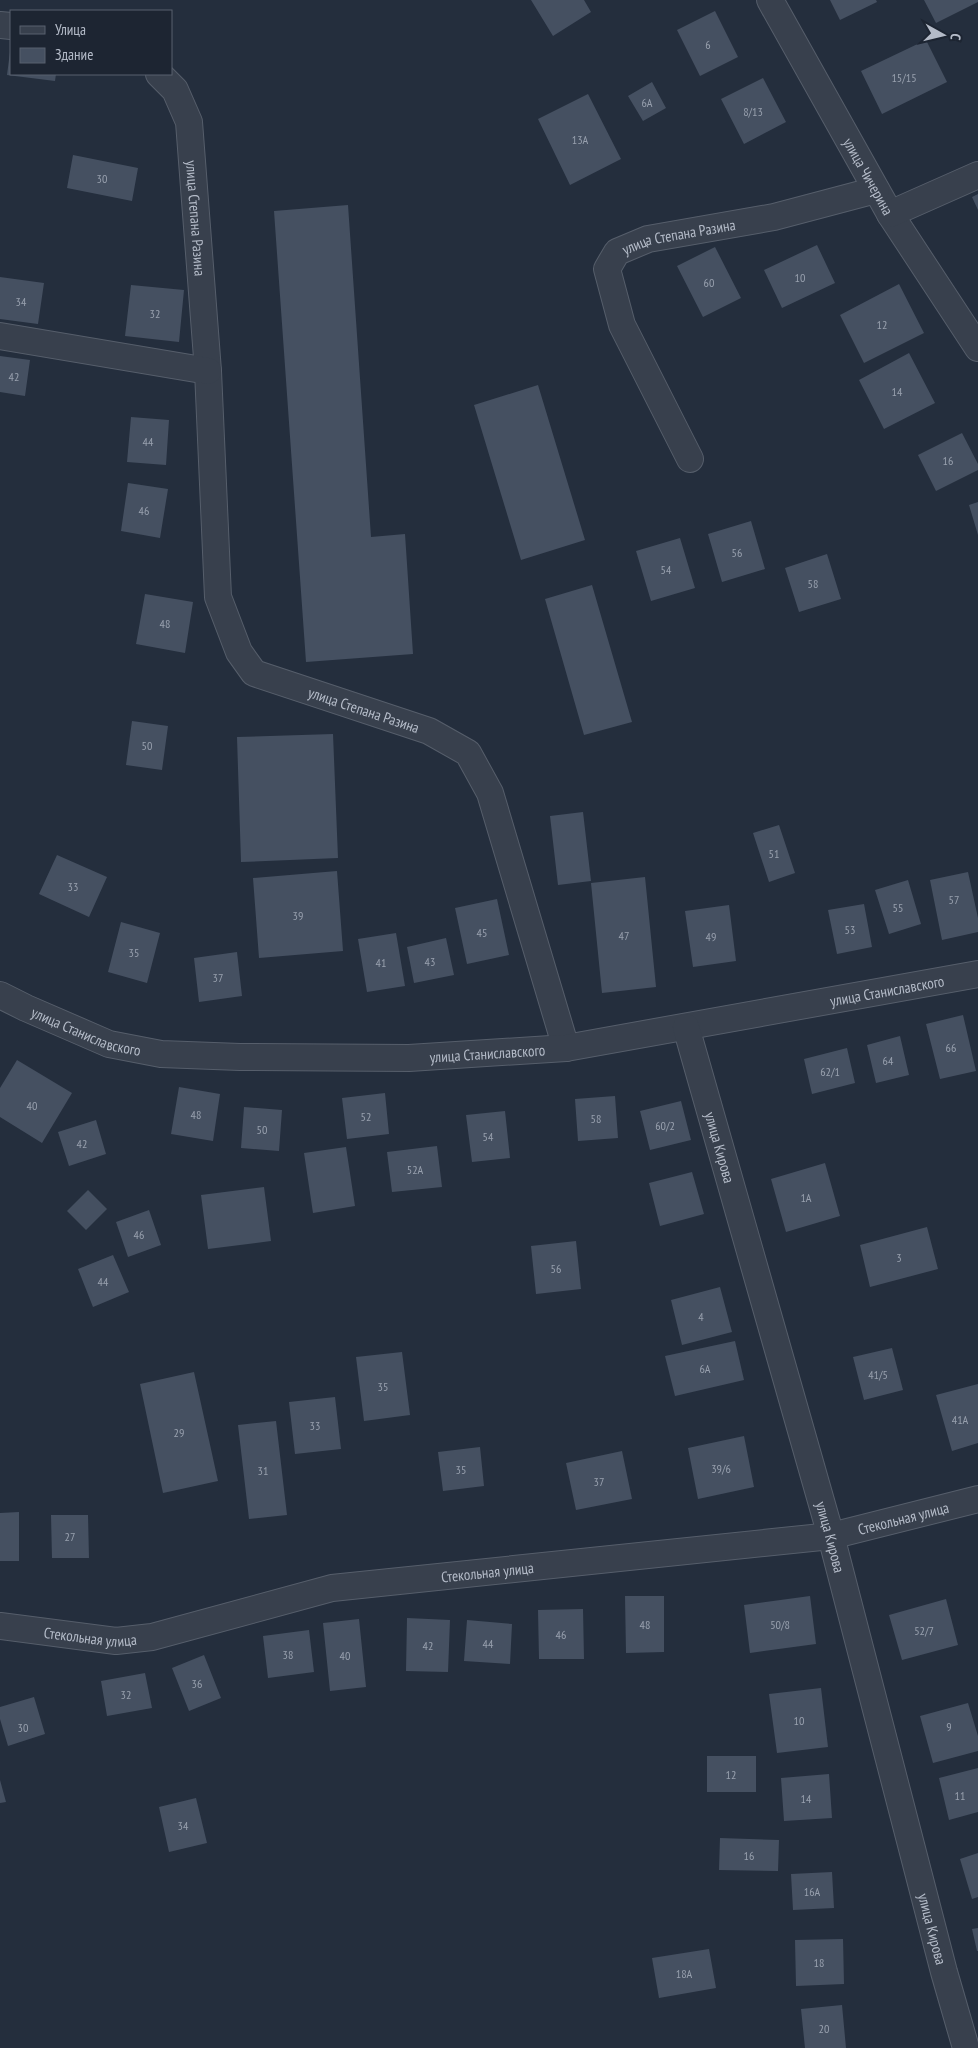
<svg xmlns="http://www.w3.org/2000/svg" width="978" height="2048" font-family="'PT Sans Narrow',sans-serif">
  <rect width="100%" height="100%" fill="#242e3d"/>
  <path fill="#455061" d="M531,0H584L591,12L553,36Z
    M830,0H876L877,2L840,20Z
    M924,0H978V2L936,23Z
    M715,11L738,57L700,76L677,30Z
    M926,40L947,82L882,114L861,71Z
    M10,52L11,74H56L55,81L7,75Z
    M763,78L786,122L744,144L721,99Z
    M652,82L666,108L643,121L628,96Z
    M588,94L621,159L570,185L538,119Z
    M73,155L138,168L132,201L67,188Z
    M978,194V210L972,197Z
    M348,205L371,537L405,534L413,654L306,662L274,211Z
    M817,245L835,283L782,308L764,270Z
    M715,247L741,298L703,317L677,266Z
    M0,277L44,283L38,324L0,319Z
    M899,284L924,333L864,363L840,315Z
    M131,285L184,290L179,342L125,336Z
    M909,353L935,403L884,429L859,380Z
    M0,356L30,360L25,396L0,392Z
    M538,385L585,540L521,560L474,405Z
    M131,417L169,420L166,465L127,462Z
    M962,433L978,464V470L936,491L918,455Z
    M128,483L168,489L160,538L121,531Z
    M978,502V535L969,505Z
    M751,521L765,569L722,582L708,534Z
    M680,538L695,588L651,601L636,551Z
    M827,554L841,599L799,612L785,568Z
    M592,585L632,722L584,735L545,599Z
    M145,594L193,602L185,653L136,644Z
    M132,721L168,726L162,770L126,765Z
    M333,734L338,858L241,862L237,737Z
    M583,812L591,881L558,885L550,816Z
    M779,825L795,873L769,882L753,833Z
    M57,855L107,877L89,917L39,894Z
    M337,871L343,951L259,958L253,878Z
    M968,872L978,918V932L942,940L930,880Z
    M645,877L656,987L602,993L591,883Z
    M908,880L921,924L889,934L875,890Z
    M497,899L509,955L467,964L455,908Z
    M864,904L872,947L837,954L828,910Z
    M729,905L736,961L693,967L685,911Z
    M121,922L160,933L147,983L108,972Z
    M396,933L405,986L367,992L358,939Z
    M446,938L454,975L414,983L407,947Z
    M237,952L242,996L199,1002L194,958Z
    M963,1015L976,1071L940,1079L926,1024Z
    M900,1036L909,1075L876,1083L867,1045Z
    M847,1048L855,1083L812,1094L804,1059Z
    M17,1060L72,1093L42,1143L0,1117V1088Z
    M179,1087L220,1094L213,1141L171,1134Z
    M385,1093L389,1134L347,1139L342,1098Z
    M615,1096L618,1138L578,1141L575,1099Z
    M681,1101L691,1140L650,1150L640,1111Z
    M244,1107L282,1110L279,1151L241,1148Z
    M505,1111L510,1158L472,1162L466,1115Z
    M96,1120L106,1154L69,1166L58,1132Z
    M437,1146L442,1187L392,1192L387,1152Z
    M346,1147L355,1206L313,1213L304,1153Z
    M825,1163L840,1216L786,1232L771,1179Z
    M692,1172L704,1214L660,1226L649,1183Z
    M264,1187L271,1241L208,1249L201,1195Z
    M88,1190L107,1209L86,1230L67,1211Z
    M149,1210L161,1245L128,1257L116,1222Z
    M927,1227L938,1269L870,1287L860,1245Z
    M576,1241L581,1289L536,1294L531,1246Z
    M113,1255L129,1292L93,1307L78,1269Z
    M720,1287L732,1332L682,1345L671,1300Z
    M735,1341L744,1380L675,1396L665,1356Z
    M892,1348L903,1390L864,1400L853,1357Z
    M402,1352L410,1415L364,1421L356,1357Z
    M194,1372L218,1481L163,1493L140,1384Z
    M978,1384V1443L952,1451L936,1395Z
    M335,1397L341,1449L295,1454L289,1402Z
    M276,1421L287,1515L249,1519L238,1425Z
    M744,1436L754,1487L698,1499L688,1448Z
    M480,1447L484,1486L443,1491L438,1452Z
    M622,1451L632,1499L576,1510L566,1463Z
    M19,1512V1561H0V1513Z
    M51,1515H88L89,1558H52Z
    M625,1596H664V1652L626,1653Z
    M810,1596L816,1644L750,1653L744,1605Z
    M946,1599L958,1645L902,1660L889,1615Z
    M583,1609L584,1659H539L538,1610Z
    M407,1618L450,1620L448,1672L406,1671Z
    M359,1619L366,1687L330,1691L323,1623Z
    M467,1620L512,1624L510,1664L464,1661Z
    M309,1630L314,1672L268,1678L263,1636Z
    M204,1655L221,1698L189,1711L172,1668Z
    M145,1673L152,1708L107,1716L101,1681Z
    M821,1688L828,1747L777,1753L769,1694Z
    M34,1697L45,1734L8,1746L0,1719V1707Z
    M968,1703L978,1736V1751L933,1763L920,1716Z
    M707,1756H756V1792H707Z
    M978,1768V1812L949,1820L939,1778Z
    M829,1774L832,1818L784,1821L781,1778Z
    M0,1780L6,1802L0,1803Z
    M196,1798L207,1843L169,1852L159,1807Z
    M720,1838L779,1840L778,1871L719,1870Z
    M978,1853V1897L972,1899L960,1859Z
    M832,1872L834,1908L793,1910L791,1874Z
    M978,1928V1951H977L972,1929Z
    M843,1939L844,1984L796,1986L795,1940Z
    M709,1949L716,1988L659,1998L652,1958Z
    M842,2005L846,2048H805L801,2009Z"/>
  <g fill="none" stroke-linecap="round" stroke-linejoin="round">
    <defs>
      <g id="street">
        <path id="s1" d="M770,0L890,214L978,348"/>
        <path d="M0,25L11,26"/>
        <path id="s2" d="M159,74L175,90L189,122L208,371L218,597L239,652L254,673L429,731L468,753L490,793L566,1048"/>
        <path d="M890,214L978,175"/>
        <path d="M0,336L208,371"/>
        <path id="s3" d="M690,459L622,325L607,269L617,252L648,239L774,217L876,190"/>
        <path id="s4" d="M0,995L26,1008L109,1044L161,1054L240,1057L409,1058L566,1048L978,974"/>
        <path id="s5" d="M686,1027L831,1536L944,1972L966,2048"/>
        <path id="s6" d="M0,1626L116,1641L152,1637L332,1588L831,1536L978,1499"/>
      </g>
    </defs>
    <use href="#street" stroke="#565e6b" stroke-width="28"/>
    <use href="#street" stroke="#38404d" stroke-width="26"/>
  </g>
  <g text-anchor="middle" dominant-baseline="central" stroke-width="4" stroke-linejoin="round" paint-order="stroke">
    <g font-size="12" fill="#98a0ae">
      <text x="708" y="44">6</text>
      <text x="904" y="77">15/15</text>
      <text x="647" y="102">6А</text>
      <text x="753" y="111">8/13</text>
      <text x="580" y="139">13А</text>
      <text x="102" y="178">30</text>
      <text x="800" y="277">10</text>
      <text x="709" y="282">60</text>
      <text x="21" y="301">34</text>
      <text x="155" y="313">32</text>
      <text x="882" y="324">12</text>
      <text x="14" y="376">42</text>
      <text x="897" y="391">14</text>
      <text x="148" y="441">44</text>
      <text x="948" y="460">16</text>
      <text x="144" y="510">46</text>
      <text x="737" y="552">56</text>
      <text x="666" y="569">54</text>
      <text x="813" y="583">58</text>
      <text x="165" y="623">48</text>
      <text x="147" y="745">50</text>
      <text x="774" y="853">51</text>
      <text x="73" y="886">33</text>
      <text x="954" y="899">57</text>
      <text x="898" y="907">55</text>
      <text x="298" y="915">39</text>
      <text x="850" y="929">53</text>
      <text x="482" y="932">45</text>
      <text x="624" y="935">47</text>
      <text x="711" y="936">49</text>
      <text x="134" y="952">35</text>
      <text x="430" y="961">43</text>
      <text x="381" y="962">41</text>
      <text x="218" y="977">37</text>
      <text x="951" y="1047">66</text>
      <text x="888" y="1060">64</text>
      <text x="830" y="1071">62/1</text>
      <text x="32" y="1105">40</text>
      <text x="196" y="1114">48</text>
      <text x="366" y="1116">52</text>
      <text x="596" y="1118">58</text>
      <text x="665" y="1125">60/2</text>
      <text x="262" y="1129">50</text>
      <text x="488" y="1136">54</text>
      <text x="82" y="1143">42</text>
      <text x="415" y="1169">52А</text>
      <text x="806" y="1197">1А</text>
      <text x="139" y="1234">46</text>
      <text x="899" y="1257">3</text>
      <text x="556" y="1268">56</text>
      <text x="103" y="1281">44</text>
      <text x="701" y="1316">4</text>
      <text x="705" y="1368">6А</text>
      <text x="878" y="1374">41/5</text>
      <text x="383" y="1386">35</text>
      <text x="960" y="1419">41А</text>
      <text x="315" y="1425">33</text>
      <text x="179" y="1432">29</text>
      <text x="721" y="1468">39/6</text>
      <text x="461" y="1469">35</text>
      <text x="263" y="1470">31</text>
      <text x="599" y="1481">37</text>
      <text x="70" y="1536">27</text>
      <text x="645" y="1624">48</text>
      <text x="780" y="1624">50/8</text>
      <text x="924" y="1630">52/7</text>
      <text x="561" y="1634">46</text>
      <text x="488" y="1643">44</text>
      <text x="428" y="1645">42</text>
      <text x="288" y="1654">38</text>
      <text x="345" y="1655">40</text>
      <text x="197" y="1683">36</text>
      <text x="126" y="1694">32</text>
      <text x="799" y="1720">10</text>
      <text x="949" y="1726">9</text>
      <text x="23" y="1727">30</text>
      <text x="731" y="1774">12</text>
      <text x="960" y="1795">11</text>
      <text x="806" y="1798">14</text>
      <text x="183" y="1825">34</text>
      <text x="749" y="1855">16</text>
      <text x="812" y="1891">16А</text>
      <text x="819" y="1962">18</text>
      <text x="684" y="1973">18А</text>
      <text x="824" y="2028">20</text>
    </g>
    <g font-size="15" fill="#b4bbc8" stroke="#1d2532">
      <text stroke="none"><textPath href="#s1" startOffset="202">улица Чичерина</textPath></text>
      <text stroke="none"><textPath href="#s2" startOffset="154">улица Степана Разина</textPath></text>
      <text stroke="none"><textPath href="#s3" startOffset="292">улица Степана Разина</textPath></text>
      <text stroke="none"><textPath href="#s2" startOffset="734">улица Степана Разина</textPath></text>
      <text stroke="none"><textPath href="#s4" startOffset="904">улица Станиславского</textPath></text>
      <text stroke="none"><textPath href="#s4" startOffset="94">улица Станиславского</textPath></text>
      <text stroke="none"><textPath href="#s4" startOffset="499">улица Станиславского</textPath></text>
      <text stroke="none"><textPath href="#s5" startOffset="125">улица Кирова</textPath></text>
      <text stroke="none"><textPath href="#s6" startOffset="916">Стекольная улица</textPath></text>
      <text stroke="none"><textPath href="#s5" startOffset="530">улица Кирова</textPath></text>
      <text stroke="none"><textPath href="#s6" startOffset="496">Стекольная улица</textPath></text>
      <text stroke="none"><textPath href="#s6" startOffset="91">Стекольная улица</textPath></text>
      <text stroke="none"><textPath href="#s5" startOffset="935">улица Кирова</textPath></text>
    </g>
  </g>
  <rect x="10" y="10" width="162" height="65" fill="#1d2532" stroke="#59616e"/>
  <rect x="20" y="26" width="25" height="8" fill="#38404d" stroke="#59616e"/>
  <text x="55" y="35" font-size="15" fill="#b4bbc8">Улица</text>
  <rect x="20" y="48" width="25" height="15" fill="#455061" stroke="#59616e"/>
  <text x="55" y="60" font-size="15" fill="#b4bbc8">Здание</text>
  <g transform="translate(943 35) rotate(98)" stroke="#1d2532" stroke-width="4" paint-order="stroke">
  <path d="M0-4L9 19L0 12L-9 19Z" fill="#b4bbc8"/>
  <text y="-8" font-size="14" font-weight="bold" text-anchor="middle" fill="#b4bbc8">С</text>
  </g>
</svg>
